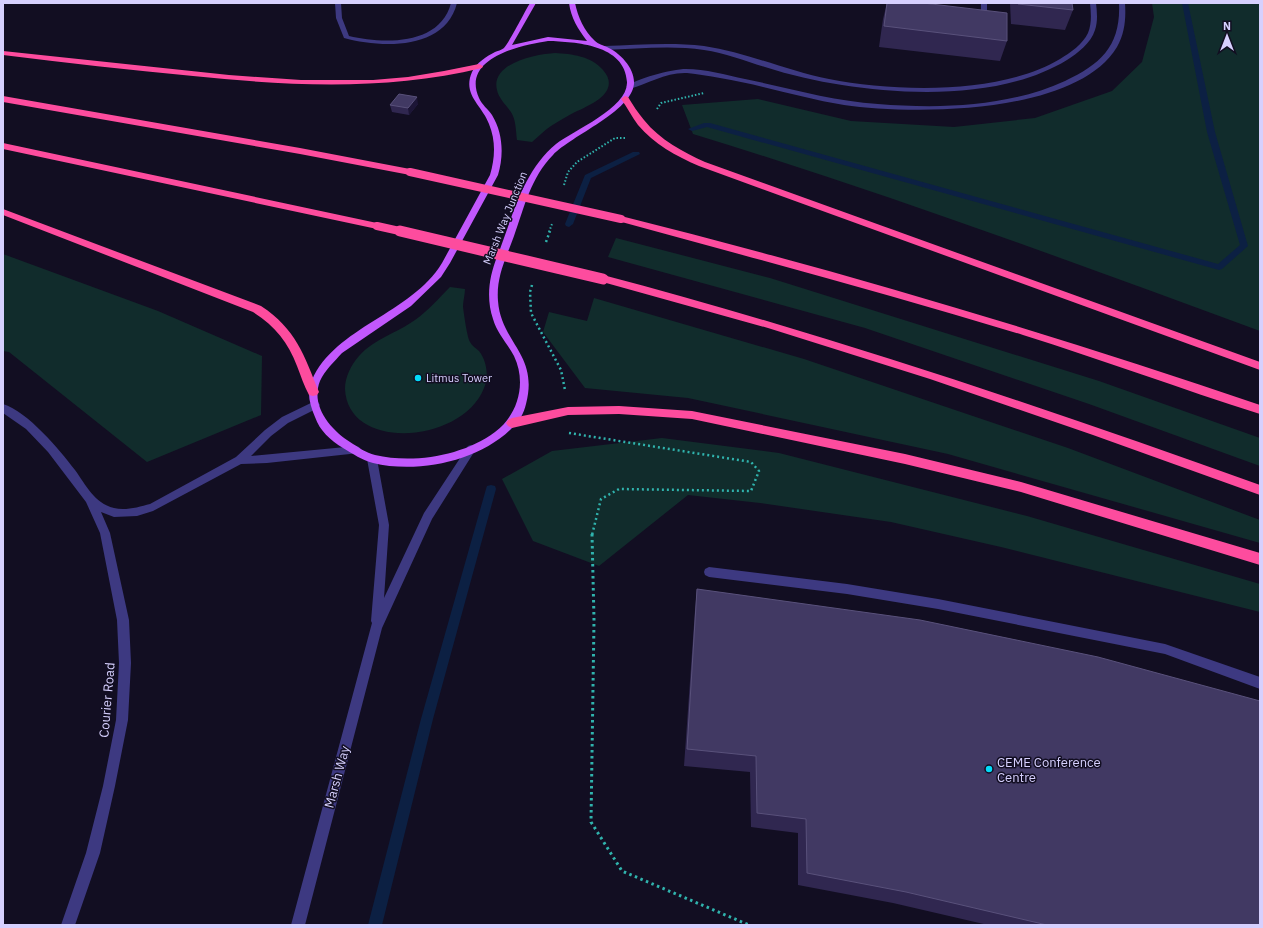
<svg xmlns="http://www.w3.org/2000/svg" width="1263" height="928" font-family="'IBM Plex Sans',sans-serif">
  <rect width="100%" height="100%" fill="#120e22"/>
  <path fill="#112c2c" d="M1152,3H1260V331C1072,262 884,192 693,134L682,105L758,99L851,121L954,127L1035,118L1112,91L1142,62L1154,17Z
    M555,53C572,54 591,56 603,70C622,92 590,105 575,112C567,116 559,121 551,126C545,130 539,136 532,142L517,140C516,133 516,123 513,116C509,107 499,100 497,90C490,63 537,54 555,53Z
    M616,238L770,278L1099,381L1260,438V466L1089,404L865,328L608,257Z
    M3,254L158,311L262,356L261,415L147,462L9,352L3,351Z
    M450,287L465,289C465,294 463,301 463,307C464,314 467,337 470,342C472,346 476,348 479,351C487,361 489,377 484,388C463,443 348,453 345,389C345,377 351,365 359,356C374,339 397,333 415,320C428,311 439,298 450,287Z
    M594,298L804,359L1068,448L1260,520V543L948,454L688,398L585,388L543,332L549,312L587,321Z
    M662,438L779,453L1027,516L1260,584V612L1001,547L891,522L760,503L688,495L599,566L533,541L502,479L552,451Z"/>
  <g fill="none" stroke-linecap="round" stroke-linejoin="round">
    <path fill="#0c2043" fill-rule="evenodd" d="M1182,3H1188L1215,132L1248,246L1222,269L1219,270L707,127L692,131L688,129L704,123H710L1218,264L1240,245L1207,132Z
      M633,152H639L640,154L591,178L573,224L569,227L566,226L565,224L585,175Z
      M491,485L495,486L496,489L433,719L382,925H368L421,719L486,489L487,486Z"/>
    <path stroke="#30b3ad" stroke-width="2" stroke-dasharray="1.5 2" stroke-linecap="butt" d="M657,109L661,103L704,93
      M564,185L568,172L577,162L615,138H626
      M549,232L552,224"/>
    <path stroke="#30b3ad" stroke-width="2.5" stroke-dasharray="2 3" stroke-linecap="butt" d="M546,242L550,231
      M532,285L530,292L531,313L561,370L565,390
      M569,433L751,462L759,471L751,491L619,489L601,499L592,535"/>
    <path stroke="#30b3ad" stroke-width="3" stroke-dasharray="2.5 3.5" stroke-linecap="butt" d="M592,534L594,620L591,822L622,871L749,925"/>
    <path fill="#3d3981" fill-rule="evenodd" d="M335,3H341L342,18L349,36C383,44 440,46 451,3H457C445,51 381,48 344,38L336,18Z
      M981,3H987V20L984,22L981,20Z
      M709,567L847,584L938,599L1165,644L1260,677V689L1165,654L938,609L847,594L709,577L705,575L704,572L705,569Z"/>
    <path fill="#3d3981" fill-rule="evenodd" d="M1090,3H1096C1097,12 1098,21 1095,30C1091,43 1078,53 1067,60C1005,98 912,96 842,85C816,81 790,75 765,67C745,61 725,53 704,50C671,45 637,49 604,50L601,48L604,46C637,45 671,42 704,46C746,52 787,71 829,79C896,92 1000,95 1060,59C1070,53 1083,44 1088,33C1092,23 1091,13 1090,3Z
      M1119,3H1125C1126,18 1125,33 1117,47C1076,115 914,115 844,105C802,98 762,85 720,78C709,76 698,74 687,73C666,72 648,84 629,89L626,87C635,79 672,69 686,69C705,69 726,75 745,79C789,88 833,101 878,104C940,109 1008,107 1065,81C1102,64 1121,45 1119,3Z
      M315,401L318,402L320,405L318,408L288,423L271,436L251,456L356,446L359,447L361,450L359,453L267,463L241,464L153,511L137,516L114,517L101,512L110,533L129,620L131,663L128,720L115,786L100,853L75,925H61L86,853L103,786L116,720L119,663L117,620L100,533L86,502L48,452L26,429L3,413V404C28,412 59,449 75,470C86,485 94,503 114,508C125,511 139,507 150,504L236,457L265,430L282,417Z
      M471,445L474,446L476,449L432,519L382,628L305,925H291L372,623L371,621L379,525L367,459L368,456H376L377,459L389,525L384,598L424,513L468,446Z"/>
    <path fill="#c258fd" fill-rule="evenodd" d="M530,3H536L512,45L548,37L587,41C578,29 571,18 569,3H575C578,17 584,31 595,41C598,44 603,45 607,47C620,53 635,68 634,84C631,112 572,135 553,155C531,177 524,208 514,236C506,258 496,277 498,301C501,343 539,354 526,404C524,413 519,422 512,428C479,461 418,474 373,463C362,460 353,454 343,448C330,440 320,431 315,417C310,405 306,392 312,380C335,327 411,314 442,263L490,175C495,158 496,141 489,124C482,105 462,95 472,72C476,63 487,56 495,52C497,51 502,50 504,48C509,43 525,11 530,3ZM548,41C575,42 625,44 627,82C628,108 574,130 556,144C522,172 512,219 497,257C489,277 486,298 493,319C497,333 507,343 514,356C527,383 518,415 495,432C463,456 413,464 375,455C366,453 358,447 350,442C331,430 310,406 320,381C325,370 334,362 342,353L411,306L441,277L450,263L498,175C504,155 503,133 492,115C488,109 482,105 479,98C461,58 521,45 548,41Z"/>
    <path fill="#fd4c9e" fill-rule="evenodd" d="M3,51L229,75L301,80H373L408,77L444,71L479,64L483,66L482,68C386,91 290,86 193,76C129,70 66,63 3,55Z
      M3,96L300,148L410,169L415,172L410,175L300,154L3,102Z
      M625,96L628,97C633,105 638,113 644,120C660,140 683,152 705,162L1260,362V370L699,166C676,156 654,144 638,125C632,117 627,107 621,99Z
      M3,143L377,223L382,226L377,229L3,149Z
      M3,209L261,306C296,329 304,355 319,392L317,395L313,396L309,395C304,386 301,376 297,366C288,342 275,326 253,312L3,215Z
      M621,216C837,270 1049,333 1260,405V414C1181,389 1103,360 1023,335C889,294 753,258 618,221L616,219L618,217Z
      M603,275C826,334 1043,407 1260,485V495L1093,435L930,379L768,328L599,281L598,279L599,277Z
      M619,406L692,411L905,454L1021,482L1260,553V565L1021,492L905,464L692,419L619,414L568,415L512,428L508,426L506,423L508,420L512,418L568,407Z"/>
    <path stroke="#fd4c9e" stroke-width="8" d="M410,172L621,219
      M377,226L404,232"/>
    <path stroke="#fd4c9e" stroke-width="11" d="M400,231L603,279"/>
  </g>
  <path fill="#302750" d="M887,3H923L1007,41L1000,61L879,47L883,19Z
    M1010,3H1072L1073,10L1065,30L1011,24Z
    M418,104L409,115L392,112L390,105Z
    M697,589L1260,925H988L893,903L798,885V833L751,827L750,772L684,766L695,610Z"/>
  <path fill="#1c1536" d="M417,97L418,104L409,115L408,108Z"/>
  <path fill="#413963" stroke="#59517b" d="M887,3H923L1007,13V41L884,26Z
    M1018,3H1072L1073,10L1018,4Z
    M399,94L417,97L408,108L390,105Z
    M697,589L920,620L1098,657L1260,701V925H1047L906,892L807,873L806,819L757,813L756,756L687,749Z"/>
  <g fill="#03dbf8" stroke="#120e22" stroke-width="1.5">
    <circle cx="418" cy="378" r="4"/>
    <circle cx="989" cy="769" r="4"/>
  </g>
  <g text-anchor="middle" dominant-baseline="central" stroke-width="3" stroke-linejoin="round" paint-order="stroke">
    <g font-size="11" fill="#d6d0fe" stroke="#120e22">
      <text transform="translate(505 218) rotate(-68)">Marsh Way Junction</text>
    </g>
    <g font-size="11" fill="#d6d0fe" stroke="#120e22" text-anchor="start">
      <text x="426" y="378">Litmus Tower</text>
    </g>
    <g font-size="13" fill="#d6d0fe" stroke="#120e22">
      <text transform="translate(107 700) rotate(-85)">Courier Road</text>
      <text transform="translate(337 777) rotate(-75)">Marsh Way</text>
    </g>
    <g font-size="13" fill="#d6d0fe" stroke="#120e22" text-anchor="start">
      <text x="997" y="762">CEME Conference<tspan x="997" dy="15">Centre</tspan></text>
    </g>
  </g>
  <rect width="1263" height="928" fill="none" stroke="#d6d0fe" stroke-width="8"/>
  <g transform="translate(1227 36)" stroke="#120e22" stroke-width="3" paint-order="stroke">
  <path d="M0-3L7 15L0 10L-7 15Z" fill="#d6d0fe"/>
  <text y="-6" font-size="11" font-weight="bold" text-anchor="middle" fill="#d6d0fe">N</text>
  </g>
</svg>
